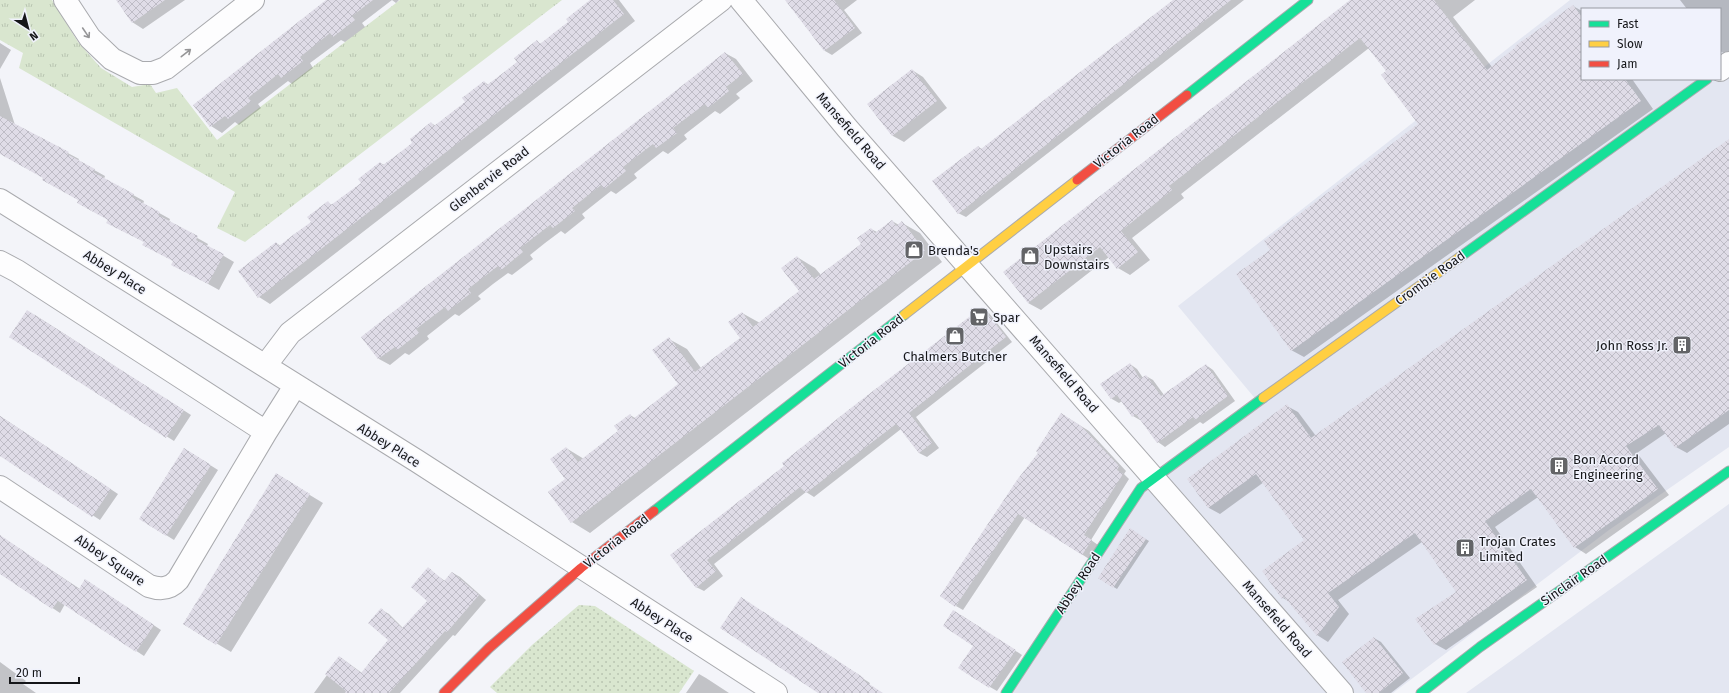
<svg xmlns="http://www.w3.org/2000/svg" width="1729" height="693" font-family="'Fira Sans',sans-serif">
  <defs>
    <pattern id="grass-tufts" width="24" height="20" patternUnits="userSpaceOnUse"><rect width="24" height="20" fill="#d9e6cf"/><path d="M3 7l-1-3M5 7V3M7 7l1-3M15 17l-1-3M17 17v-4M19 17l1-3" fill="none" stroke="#b9c5b1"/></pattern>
    <pattern id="park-dots" width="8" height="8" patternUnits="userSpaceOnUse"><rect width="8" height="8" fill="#d9e6cf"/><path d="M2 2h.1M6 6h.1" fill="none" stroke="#b9c5b1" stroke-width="1.8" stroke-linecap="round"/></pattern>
    <pattern id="building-cross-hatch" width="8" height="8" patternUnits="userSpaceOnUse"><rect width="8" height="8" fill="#dfdce7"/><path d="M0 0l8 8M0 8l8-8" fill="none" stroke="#bebcc6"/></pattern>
  </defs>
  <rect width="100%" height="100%" fill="#f3f4f9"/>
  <path fill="#e3e6f1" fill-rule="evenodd" d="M1570,0H1729V447L1609,530L1393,693H1009L1154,477L1258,402L1178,306ZM1582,9H1720V79H1582Z
    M1729,504V693H1466Z"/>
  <path fill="url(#grass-tufts)" d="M0,0H52L78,42L101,68L132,87L150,84L156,93L177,88L217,140L400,0H562L245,242L217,228L235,192L19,68L23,53L0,40Z"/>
  <path fill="url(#park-dots)" d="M579,605L595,606L694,671L679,693H497L490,687L532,645Z"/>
  <path fill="#0003" d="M117,0H185L143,29L132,22Z
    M328,0H399L396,3L392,0L362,23L365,27L345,42L341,40L310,63L313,68L292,84L288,81L258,104L261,108L239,125L235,122L222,133L211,126Z
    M599,0H619L635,21L270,304L259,297L276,243L281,246L312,222L328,203L333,205L362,183L380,163L385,165L414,143L431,123L436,126L466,102L484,82L489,85L518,62L537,42L541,44Z
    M786,0H857L844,10L862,33L832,55L825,51Z
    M1175,0H1244L966,217L958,213L978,147L982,149Z
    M1351,0H1475L1453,17L1492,67L1573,6L1582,11V79H1632L1653,109L1304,357L1291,350L1420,124L1388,71L1369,48L1181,194L1184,198L1132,238L1150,260L1130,275L1118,268L1109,257L1041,310L1028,303Z
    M1680,0H1729V53L1727,55L1720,51V9H1687Z
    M0,43L11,50L0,69Z
    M725,53L736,59L753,81L736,94L740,98L720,114L715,111L684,135L687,139L668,154L663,151L634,174L637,178L616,194L611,191L582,214L585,218L565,234L561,231L545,243L530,255L533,259L512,275L508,273L493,284L478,296L481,299L459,316L455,314L427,336L429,339L409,355L405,353L390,365L379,359L362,338Z
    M912,70L923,77L947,108L904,142L893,136L868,104Z
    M0,78L15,125L79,159L78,161L105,176L104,179L144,201L143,204L170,219L169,222L208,244L207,246L234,262L219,290L183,270L174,261L145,242L119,229L109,220L48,179L0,153Z
    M1729,141V424L1687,453L1676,447L1666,433L1637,453L1669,495L1586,554L1575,547L1538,497L1495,527L1537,587L1446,650L1435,644L1457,592L1422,542L1338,600L1349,614L1328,642L1317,635L1290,602L1283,598L1305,541L1264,482L1220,514L1209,508L1188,479L1287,406L1298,412L1316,436Z
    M892,221L899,225L902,223L920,233L942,262L590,533L572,522L566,448L584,459L619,431L630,415L635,418L680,385L669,339L687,349L701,368L741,338L742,313L760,323L800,291L797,257L815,268L821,275L862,244L871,229L877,232Z
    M982,308L989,313L1012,342L916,417L939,448L927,457L919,453L901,429L814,497L806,492L714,564L723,576L704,591L696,587L671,555L786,466Z
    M35,315L191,415L174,441L10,337Z
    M1130,364L1137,369L1143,378L1146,376L1153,380L1164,395L1206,365L1213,370L1235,401L1203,424L1200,422L1165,447L1158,442L1142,419L1140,420L1133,416L1122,401L1119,403L1112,399L1101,384Z
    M0,416L118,494L100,520L0,455Z
    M1068,418L1089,431L1126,471L1124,474L1129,479L1091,540L1098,545L1089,559L1025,517L963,610L956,606Z
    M191,453L218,470L174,540L140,519Z
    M290,483L323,503L231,652L184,624Z
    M1131,530L1149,541L1117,589L1099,578Z
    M0,536L80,589L93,585L161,630L144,656L65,604L60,613L0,573Z
    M428,569L445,581L453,573L460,577L486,600L455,636L453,635L400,693H314L340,657L362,673L389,640L382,610L389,614L403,628L429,601Z
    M747,602L870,683L869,685L882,693H820Z
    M961,615L1022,655L997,691L990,687L974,645Z
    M1374,638L1381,642L1410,678L1391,693H1368Z
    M0,662L26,681L23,684L36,693H0Z
    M699,674L706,678L729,693H686Z"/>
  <path fill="url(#building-cross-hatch)" d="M116,0H165L132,23Z
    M326,0H373L352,16L355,20L333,37L330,33L300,57L303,61L281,78L278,74L248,98L251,101L228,119L225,116L210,127L193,105Z
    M590,0H613L624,14L258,298L238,271L276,242L279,246L293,235L311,222L307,217L328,201L331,205L361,183L358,179L380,162L383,165L398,154L412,143L410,139L431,122L434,126L465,102L462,98L484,81L487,85L503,73L517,62L514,58L537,40L540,44L555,32L568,22L566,19Z
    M785,0H834L855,28L824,51Z
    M1173,0H1231L958,214L932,181L978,146L981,149Z
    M1350,0H1434L1487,70L1516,47L1515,46L1573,5L1582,17V79H1625L1641,101L1291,351L1236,274L1270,250L1264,241L1418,124L1381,75L1386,71L1360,38L1169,186L1172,190L1121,231L1138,252L1117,269L1100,247L1028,303L1003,272Z
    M725,52L743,74L726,87L729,91L708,108L705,104L673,128L677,133L656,148L653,144L623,167L626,171L604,189L601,185L572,208L575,211L553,228L550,225L520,248L523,252L501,270L498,266L468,289L471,293L448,311L445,307L416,329L419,333L397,350L395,347L378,359L361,337Z
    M912,69L937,101L892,136L867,104Z
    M0,116L69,152L67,154L95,169L93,172L134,194L132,197L160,212L158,215L198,236L196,240L224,254L208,284L171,265L173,261L142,245L144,242L106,223L108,220L77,203L78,200L42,180L43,178L0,154Z
    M1729,139V410L1675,448L1659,425L1626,446L1658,489L1574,548L1531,489L1485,521L1527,580L1434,645L1415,619L1456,592L1415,533L1328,593L1339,607L1317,636L1284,597L1282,599L1262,571L1304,540L1256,474L1208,508L1187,479L1287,404L1311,438Z
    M892,220L896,226L902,221L925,251L571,523L548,492L565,479L550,459L566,447L578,462L618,431L614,426L630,414L633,419L678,384L652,350L669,337L695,372L740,338L728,322L742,312L753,327L799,291L781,268L797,256L814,279L861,244L857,238L871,228L875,233Z
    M982,307L1006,337L909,413L932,443L919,453L896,424L806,493L800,487L707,560L716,571L696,588L670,555L784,466L782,463L847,411Z
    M27,310L184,410L166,438L9,337Z
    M1130,363L1140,379L1146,375L1161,396L1206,364L1228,396L1195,420L1193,417L1157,443L1136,414L1132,417L1117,395L1111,399L1100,384Z
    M1061,413L1081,426L1119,466L1117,470L1123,474L1084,535L1092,540L1082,555L1018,514L955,607L940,596L1017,480L1038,453L1036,451Z
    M0,416L111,489L92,517L0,456Z
    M184,448L211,465L166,536L139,519Z
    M276,473L310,494L216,645L183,624Z
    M1130,528L1146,539L1113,588L1098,578Z
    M0,535L79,589L85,579L154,625L136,652L58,601L52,609L0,574Z
    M428,567L444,581L452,572L479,595L447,632L445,631L389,693H345L346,691L325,674L339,656L361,673L388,640L368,623L381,608L402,628L427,601L411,587Z
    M741,597L864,678L863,680L883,693H818L720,628Z
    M953,610L1016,650L989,688L958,668L973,646L943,626Z
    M1374,637L1403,673L1379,693H1366L1342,662Z"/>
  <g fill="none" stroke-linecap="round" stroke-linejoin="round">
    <defs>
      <path id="street" d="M65,0L90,38L112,59L140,73H153L166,68L253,0
        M741,0L847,128L1342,693
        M1720,70L1729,63
        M0,200L417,461L776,693
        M0,262L17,271L266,432
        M265,366L290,333L721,0
        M0,487L149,586C161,590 170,589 178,580L266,432L295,386"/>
      <path id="fast" d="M1187,95L1308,0
        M1460,257L1707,79
        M654,511L904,315
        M1006,693L1141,488L1263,398
        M1421,693L1480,647L1729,471"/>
      <path id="slow" d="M904,315L1077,180
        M1263,398L1460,257"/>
      <path id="jam" d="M1077,180L1187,95
        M444,693L489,648L581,568L654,511"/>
    </defs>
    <use href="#street" stroke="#a9aaae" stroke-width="24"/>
    <use href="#fast" stroke="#a9aaae" stroke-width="11"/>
    <use href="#slow" stroke="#a9aaae" stroke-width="11"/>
    <use href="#jam" stroke="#a9aaae" stroke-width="11"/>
    <use href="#street" stroke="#fdfdfe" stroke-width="22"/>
    <use href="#fast" stroke="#16e098" stroke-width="9"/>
    <use href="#slow" stroke="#ffcf43" stroke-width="9"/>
    <use href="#jam" stroke="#f24e42" stroke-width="9"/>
  </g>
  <defs><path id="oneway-shaft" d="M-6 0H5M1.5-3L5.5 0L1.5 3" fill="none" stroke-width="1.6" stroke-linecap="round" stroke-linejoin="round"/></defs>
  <g stroke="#959597">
    <use href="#oneway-shaft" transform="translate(86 33) rotate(56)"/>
    <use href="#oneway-shaft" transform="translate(186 53) rotate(-38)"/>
  </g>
  <defs>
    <symbol id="shop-square" viewBox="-11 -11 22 22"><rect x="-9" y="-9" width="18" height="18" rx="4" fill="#636467" stroke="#f0f2fc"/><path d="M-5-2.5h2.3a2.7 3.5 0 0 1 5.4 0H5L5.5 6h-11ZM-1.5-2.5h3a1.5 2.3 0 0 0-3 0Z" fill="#fff"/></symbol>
    <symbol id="supermarket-square" viewBox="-11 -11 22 22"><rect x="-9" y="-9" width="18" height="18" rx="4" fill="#636467" stroke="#f0f2fc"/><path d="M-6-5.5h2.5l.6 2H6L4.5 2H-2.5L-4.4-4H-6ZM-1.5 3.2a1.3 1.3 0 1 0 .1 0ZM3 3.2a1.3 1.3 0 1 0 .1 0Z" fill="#fff"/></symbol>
    <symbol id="building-square" viewBox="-11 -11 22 22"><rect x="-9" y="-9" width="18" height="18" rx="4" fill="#636467" stroke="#f0f2fc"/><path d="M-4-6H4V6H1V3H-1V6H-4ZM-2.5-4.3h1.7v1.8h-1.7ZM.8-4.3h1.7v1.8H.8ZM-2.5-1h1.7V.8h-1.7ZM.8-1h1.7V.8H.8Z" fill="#fff"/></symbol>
  </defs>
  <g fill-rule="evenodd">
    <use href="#shop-square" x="903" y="239" width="22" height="22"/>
    <use href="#shop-square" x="1019" y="245" width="22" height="22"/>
    <use href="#supermarket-square" x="968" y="306" width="22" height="22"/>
    <use href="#shop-square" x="944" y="325" width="22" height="22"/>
    <use href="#building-square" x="1671" y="334" width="22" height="22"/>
    <use href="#building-square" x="1548" y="455" width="22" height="22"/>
    <use href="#building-square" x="1454" y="537" width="22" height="22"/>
  </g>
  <g text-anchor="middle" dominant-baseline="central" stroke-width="3" stroke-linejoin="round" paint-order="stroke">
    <g font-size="13" fill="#151619" stroke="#f0f2fc">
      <text transform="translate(851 131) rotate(49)">Mansefield Road</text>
      <text transform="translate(1126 141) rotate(-38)">Victoria Road</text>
      <text transform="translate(489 179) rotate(-38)">Glenbervie Road</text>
      <text transform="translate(115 272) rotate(32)">Abbey Place</text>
      <text transform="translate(1430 278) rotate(-36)">Crombie Road</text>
      <text transform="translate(871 341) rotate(-38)">Victoria Road</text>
      <text transform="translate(1064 374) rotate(49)">Mansefield Road</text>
      <text transform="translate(389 445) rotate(32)">Abbey Place</text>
      <text transform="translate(616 541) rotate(-38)">Victoria Road</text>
      <text transform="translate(110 560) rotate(34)">Abbey Square</text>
      <text transform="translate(1574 580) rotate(-35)">Sinclair Road</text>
      <text transform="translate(1078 583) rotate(-57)">Abbey Road</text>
      <text transform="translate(1277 619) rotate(49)">Mansefield Road</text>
      <text transform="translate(662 620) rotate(33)">Abbey Place</text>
    </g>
    <g font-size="13" fill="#151619" stroke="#f0f2fc" text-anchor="start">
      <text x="1044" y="249">Upstairs<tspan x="1044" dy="15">Downstairs</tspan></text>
      <text x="928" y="250">Brenda's</text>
      <text x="993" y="317">Spar</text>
      <text x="1668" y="345" text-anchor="end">John Ross Jr.</text>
      <text x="955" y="356" text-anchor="middle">Chalmers Butcher</text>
      <text x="1573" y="459">Bon Accord<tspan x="1573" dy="15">Engineering</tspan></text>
      <text x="1479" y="541">Trojan Crates<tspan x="1479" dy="15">Limited</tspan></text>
    </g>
  </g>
  <rect x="1581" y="8" width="140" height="72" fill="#f0f2fc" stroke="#989aa1"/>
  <rect x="1589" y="21" width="20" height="6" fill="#16e098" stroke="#989aa1"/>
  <text x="1617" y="28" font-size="12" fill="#151619">Fast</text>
  <rect x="1589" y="41" width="20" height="6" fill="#ffcf43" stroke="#989aa1"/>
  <text x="1617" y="48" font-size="12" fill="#151619">Slow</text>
  <rect x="1589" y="61" width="20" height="6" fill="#f24e42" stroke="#989aa1"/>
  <text x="1617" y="68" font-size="12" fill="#151619">Jam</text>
  <g transform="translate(28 28) rotate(144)" stroke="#f0f2fc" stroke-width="3" paint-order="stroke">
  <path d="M0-3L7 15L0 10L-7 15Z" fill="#151619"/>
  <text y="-6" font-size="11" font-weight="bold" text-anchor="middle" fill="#151619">N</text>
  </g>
  <path d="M10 677v6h69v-6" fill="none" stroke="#151619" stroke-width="2"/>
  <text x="16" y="677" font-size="12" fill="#151619" stroke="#f0f2fc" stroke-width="3" paint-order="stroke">20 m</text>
</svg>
